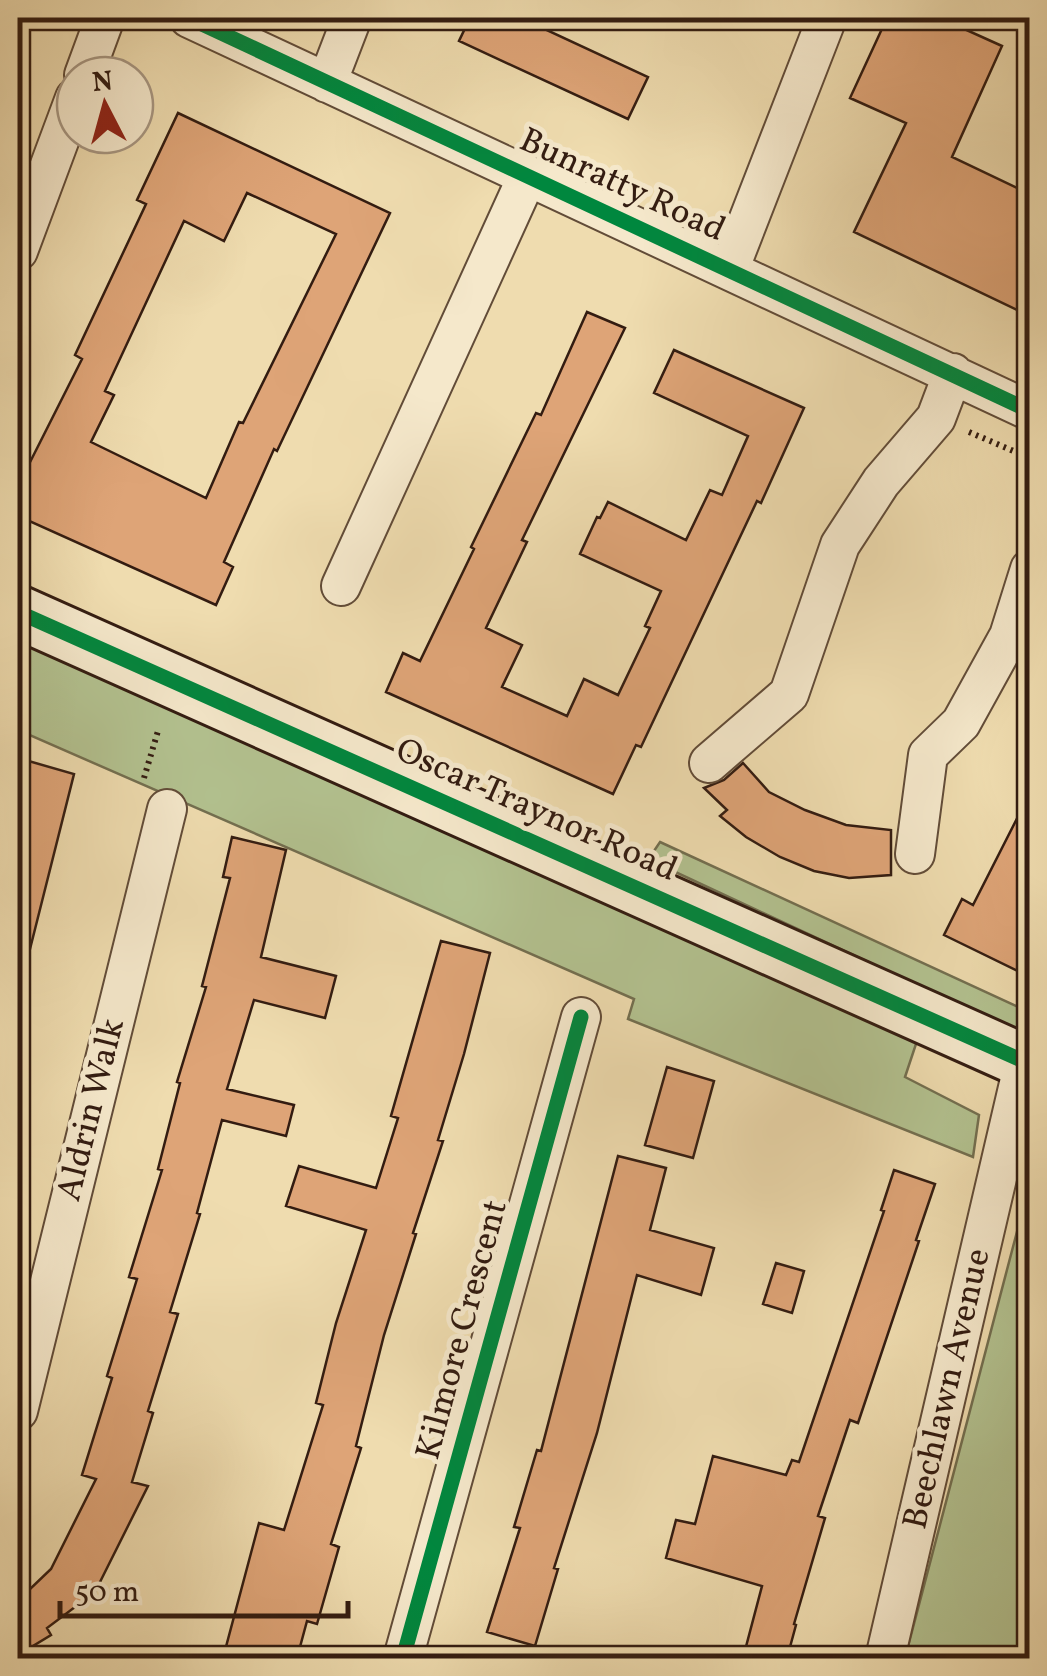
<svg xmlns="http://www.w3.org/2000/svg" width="1047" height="1676" font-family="Vollkorn,serif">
  <rect width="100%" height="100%" fill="#efdcaf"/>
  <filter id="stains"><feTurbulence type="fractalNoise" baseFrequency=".002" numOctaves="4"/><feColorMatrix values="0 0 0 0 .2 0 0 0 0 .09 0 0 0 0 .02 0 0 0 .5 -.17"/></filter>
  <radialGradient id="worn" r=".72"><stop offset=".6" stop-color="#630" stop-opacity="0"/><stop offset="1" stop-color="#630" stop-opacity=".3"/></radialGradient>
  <path fill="#b3c290" stroke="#736f50" stroke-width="2.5" d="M18,640L917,1041L905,1077L979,1115L973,1157L628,1019L634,999L18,730Z
    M660,842L1029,1012V1037L641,856L654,851Z
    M1029,1186V1658H905Z"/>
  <path fill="#dea477" stroke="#331c11" stroke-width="2.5" fill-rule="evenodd" d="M470,18H521L648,77L628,119L459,41Z
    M887,18H940L1002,46L952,157L1030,194V316L854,232L906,123L850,98Z
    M178,113L390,213L277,451L274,449L224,562L233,567L216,605L18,516V486L82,359L75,355L146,204L137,200ZM247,193L336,234L243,423L239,422L206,498L91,442L114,395L105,391L184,221L224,241Z
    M587,312L625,328L522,540L527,542L486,628L522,645L502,687L567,716L584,679L618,695L650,628L645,626L661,591L580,554L597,517L600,518L608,502L686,540L710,490L722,495L748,436L654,393L674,350L804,408L761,503L757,501L641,747L636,745L613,794L386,692L403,653L420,661L474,549L471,547L536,413L541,415Z
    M18,758L74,774L28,957L18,956Z
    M743,763L769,792L805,810L846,825L891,830V875L849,878L814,871L780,857L746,837L720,816L727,810L704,788L724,780Z
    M1030,793V977L944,935L962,899L973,905Z
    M232,837L286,850L261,957L336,976L325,1018L254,1000L227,1089L294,1105L286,1136L222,1120L197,1213L200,1214L170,1312L178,1314L148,1411L153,1413L132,1482L148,1486L95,1592L47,1628L51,1635L18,1655V1576L27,1592L51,1569L96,1479L82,1475L112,1378L107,1376L137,1279L129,1277L162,1170L158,1169L180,1083L177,1082L206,987L202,986L230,878L223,877Z
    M441,941L490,953L464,1054L438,1140L443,1141L413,1233L416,1234L384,1335L356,1446L361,1448L331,1544L339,1547L317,1624L307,1621L297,1658H223L259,1523L284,1530L323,1405L316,1403L336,1323L366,1230L286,1206L299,1166L376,1188L398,1118L391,1116Z
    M667,1067L714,1081L693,1158L645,1145Z
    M618,1156L666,1168L650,1230L714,1248L701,1295L637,1275L597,1433L554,1568L558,1569L535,1646L487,1632L520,1528L514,1527L537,1450L541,1451Z
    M894,1170L935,1184L916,1240L919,1241L858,1423L850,1420L818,1516L825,1518L794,1624L796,1625L787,1658H743L762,1586L666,1558L676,1520L695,1524L713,1456L786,1475L792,1460L799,1462L884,1211L881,1210Z
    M776,1263L804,1271L792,1313L763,1304Z"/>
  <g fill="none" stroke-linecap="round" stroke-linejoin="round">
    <defs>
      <path id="street" d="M189,18L1030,411
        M84,75L105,18
        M327,83L352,18
        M18,251L75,98
        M729,270L827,18
        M341,586L528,175
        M709,763L789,694L840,545L881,482L936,418L953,373
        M915,854L928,755L961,723L1009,636L1030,569
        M18,1411L167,809
        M403,1658L581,1017
        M885,1658L1024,1062"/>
      <path id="secondary" d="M18,612L1030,1064"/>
    </defs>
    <use href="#street" stroke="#624c38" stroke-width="42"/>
    <use href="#secondary" stroke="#331c11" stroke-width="58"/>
    <path stroke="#331c11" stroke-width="6" stroke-dasharray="2.5 5" stroke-linecap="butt" d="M969,432L1030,458
      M144,778L158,731"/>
    <use href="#street" stroke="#f5e8cb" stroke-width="38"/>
    <use href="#secondary" stroke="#f5e8cb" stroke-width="52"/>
    <defs>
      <path id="cycleway" d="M189,18L1030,411
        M18,612L1030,1064
        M403,1658L581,1017"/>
    </defs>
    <use href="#cycleway" stroke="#f5e8cb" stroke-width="21"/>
    <use href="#cycleway" stroke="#00873e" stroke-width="15"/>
  </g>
  <g text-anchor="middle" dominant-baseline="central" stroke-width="10" stroke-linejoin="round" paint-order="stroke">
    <g font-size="35" fill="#331c11" stroke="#f5e8cb">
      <text transform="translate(622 186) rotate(25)">Bunratty Road</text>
      <text transform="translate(536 811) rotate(24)">Oscar Traynor Road</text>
      <text transform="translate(92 1110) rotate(-76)">Aldrin Walk</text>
      <text transform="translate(463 1330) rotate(-75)">Kilmore Crescent</text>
      <text transform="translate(948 1389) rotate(-77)">Beechlawn Avenue</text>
    </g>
  </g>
  <rect width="1047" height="1676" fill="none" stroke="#efdcaf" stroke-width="60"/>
  <rect x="20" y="20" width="1007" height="1636" fill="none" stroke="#331c11" stroke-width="5"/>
  <rect x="30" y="30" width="987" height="1616" fill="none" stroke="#331c11" stroke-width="2.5"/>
  <g transform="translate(105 105) rotate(354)"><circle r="48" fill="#f5e8cb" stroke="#a79681" stroke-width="2.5"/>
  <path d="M0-8L18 38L0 25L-18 38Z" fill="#8f2418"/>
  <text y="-15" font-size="28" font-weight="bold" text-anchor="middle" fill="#331c11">N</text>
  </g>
  <path d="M60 1601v15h288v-15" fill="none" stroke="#331c11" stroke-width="5"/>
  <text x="75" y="1601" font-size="30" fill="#331c11" stroke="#f5e8cb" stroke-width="8" paint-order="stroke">50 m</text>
  <rect width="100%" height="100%" filter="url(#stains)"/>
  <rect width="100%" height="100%" fill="url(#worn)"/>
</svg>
